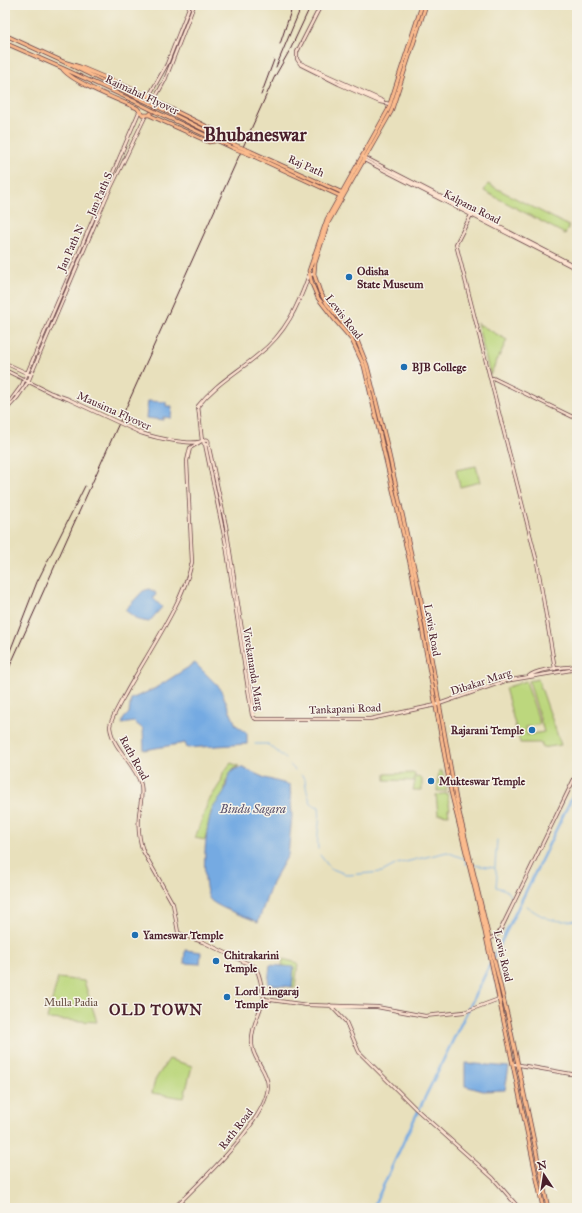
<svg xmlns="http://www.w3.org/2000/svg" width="582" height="1213" font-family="'IM FELL Great Primer',serif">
  <rect width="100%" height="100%" fill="#f7f3e8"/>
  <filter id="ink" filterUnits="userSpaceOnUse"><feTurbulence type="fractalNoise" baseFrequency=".025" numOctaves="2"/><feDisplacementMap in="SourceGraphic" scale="8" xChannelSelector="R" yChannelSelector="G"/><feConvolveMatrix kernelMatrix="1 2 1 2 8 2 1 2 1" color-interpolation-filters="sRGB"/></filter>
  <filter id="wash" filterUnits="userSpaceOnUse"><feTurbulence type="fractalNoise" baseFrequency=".012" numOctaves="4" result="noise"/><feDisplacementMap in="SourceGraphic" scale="16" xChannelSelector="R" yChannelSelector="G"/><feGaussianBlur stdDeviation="0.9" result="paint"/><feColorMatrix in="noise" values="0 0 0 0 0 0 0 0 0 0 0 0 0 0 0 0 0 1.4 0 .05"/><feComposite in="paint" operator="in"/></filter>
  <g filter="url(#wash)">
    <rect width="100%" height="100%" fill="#e8e0bc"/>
    <path fill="#bcd77d" stroke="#837b54" d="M488,184L569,226L565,234L484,191Z
      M477,323L507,340L490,375Z
      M476,466L480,482L460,487L456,470Z
      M538,679L561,745L542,748V743H520L505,688L526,681L540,724L526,727L527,735L544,732L529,681Z
      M231,763L239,766L234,769L226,781L224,794L211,812L205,840L195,838L208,802L221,782L223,773Z
      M439,771H442L447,791H437Z
      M415,773L414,781L415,777L422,778V790H413L415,781L385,780V774Z
      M447,793L450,809H448L449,815L438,814L436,795Z
      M283,959L298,963L295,988L292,987L294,968L282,966Z
      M58,978L84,981L97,1022L47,1019Z
      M169,1059L192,1066L184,1098L152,1093L155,1080Z"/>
    <path fill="#74aae2" stroke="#5f6486" d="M148,401L166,402V406H172L171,418L163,417V420L146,418Z
      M149,589L155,592L156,595L153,598L162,607L149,622L138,620L125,610L143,591Z
      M195,663L220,688L236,725L247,733V744L187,748L185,743L144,750L143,729L134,722L122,724L124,718L129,713L131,699L154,689Z
      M238,768H243L265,778L290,785L292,816L288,855L272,883L258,922C248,917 214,907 209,898C201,881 205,831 211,813C213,805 221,799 224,792C229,782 225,773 238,768Z
      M185,950L201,952L200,964L184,963Z
      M270,965L294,967L292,987L268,984Z
      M465,1063L509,1067L505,1090L483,1091L465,1086Z"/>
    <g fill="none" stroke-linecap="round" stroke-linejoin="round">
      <path stroke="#74aae2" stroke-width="1" d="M255,744H268L286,759
        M290,765L295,770
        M301,775L305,779C305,784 309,803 313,805C315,806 317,806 319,807C321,821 316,834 318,849
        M320,855L330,868L348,875L382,872L397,864L447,852L465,859L466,864H468
        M473,865L495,868L497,876L496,887L506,890L512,899
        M495,867L497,840
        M526,906C545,919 553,923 577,920"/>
      <path stroke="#74aae2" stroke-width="2.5" d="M373,1208L408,1132L577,787"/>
    </g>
  </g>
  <g filter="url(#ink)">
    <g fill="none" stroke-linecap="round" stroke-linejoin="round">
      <defs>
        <path id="secondary" d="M321,5L297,52V59L301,65L339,84L380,102L390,104
          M300,63L383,101
          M149,96L167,64L190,5
          M154,100L165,80L194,5
          M362,156L577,267
          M364,160L577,269
          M471,215L456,244L537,562L555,669
          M5,363L31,375
          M5,370L51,393
          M491,379L493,378L577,419
          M5,408L22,385L139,112
          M5,411L17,398L28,382L106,198L146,115
          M141,433C153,437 193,447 204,440
          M203.5 442a2.5 2.5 0 1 1 5 0a2.5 2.5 0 1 1-5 0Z
          M202,441L198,406C215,384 238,372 259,354C286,333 298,306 309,275L314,274
          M208,443L226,526L253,702V717
          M205,444L226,545L252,715
          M529,676C538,668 565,668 577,666
          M253,717L256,719H370L436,705L505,681L577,669
          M490,939L499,933L577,773
          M264,999L307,1005L377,1007L425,1016L464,1012L499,999
          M330,1005L346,1022L359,1052L416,1109L493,1178L519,1208
          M514,1064L577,1075
          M174,1208C199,1183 267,1121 268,1086C268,1073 256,1062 253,1050C248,1032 260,1014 264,997C261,988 261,975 255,967L203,942L180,934L178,932L173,904L143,851C139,840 138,827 139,815C140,805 143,796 141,785C136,764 113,750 110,727C110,719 124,697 128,689C148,653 184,601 192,562L187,461L190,448L200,442"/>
        <path id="primary" d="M422,5L388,110L327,219L309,271L312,284L318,298L335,320L352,340L364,366L412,572L451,792L482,918L543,1208
          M426,5L391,112L328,223L315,263L314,274L320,292L327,304L357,340L367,365L386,441L420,594L456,799L509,1022L548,1208
          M5,35L64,62L80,67L151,97L155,101V109L149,115H143L137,108C121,101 69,81 62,68L5,43
          M64,62L136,97
          M62,68L134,101
          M155,101L214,130L215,134
          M158,107L235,145
          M156,112L233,148
          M149,115L209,142L215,141
          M250,151L343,193
          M249,154L340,196"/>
      </defs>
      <use href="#secondary" stroke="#623c41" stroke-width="4"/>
      <use href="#primary" stroke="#623c41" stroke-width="4.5"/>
      <use href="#secondary" stroke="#fde4d1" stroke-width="2.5"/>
      <use href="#primary" stroke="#fbbb8d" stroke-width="3"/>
      <path stroke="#4a1f2b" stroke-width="1" d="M280,44L293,5
        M276,67L302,5
        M261,95L274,60
        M7,659L37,582L85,486
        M5,677L274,78L291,48L311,5"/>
      <defs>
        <path id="secondary-bridge" d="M51,393L68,399L141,433"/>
        <path id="primary-bridge" d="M136,97L158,107
          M134,101L156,112
          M235,145L250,151
          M233,148L249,154"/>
      </defs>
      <use href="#secondary-bridge" stroke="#623c41" stroke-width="4" stroke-linecap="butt"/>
      <use href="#primary-bridge" stroke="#623c41" stroke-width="4.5" stroke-linecap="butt"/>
      <use href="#secondary-bridge" stroke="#fde4d1" stroke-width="2.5"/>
      <use href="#primary-bridge" stroke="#fbbb8d" stroke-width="3"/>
    </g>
  </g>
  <g fill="#1f6fb2" stroke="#f7f3e8" stroke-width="1.5">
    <circle cx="349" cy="277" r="4"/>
    <circle cx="404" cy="367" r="4"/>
    <circle cx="532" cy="730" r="4"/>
    <circle cx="431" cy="781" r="4"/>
    <circle cx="135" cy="935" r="4"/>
    <circle cx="216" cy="961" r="4"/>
    <circle cx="227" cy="997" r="4"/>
  </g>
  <g text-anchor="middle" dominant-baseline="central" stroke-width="3" stroke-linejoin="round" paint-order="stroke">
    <g font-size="11" fill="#4a1f2b" stroke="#f7f3e8">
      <text transform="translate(142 95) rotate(25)">Rajmahal Flyover</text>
      <text transform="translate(306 166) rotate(24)">Raj Path</text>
      <text transform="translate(100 194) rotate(-66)">Jan Path S</text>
      <text transform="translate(472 207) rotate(27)">Kalpana Road</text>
      <text transform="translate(71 248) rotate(-66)">Jan Path N</text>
      <text transform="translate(344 317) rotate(52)">Lewis Road</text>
      <text transform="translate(114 411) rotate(24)">Mausima Flyover</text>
      <text transform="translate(432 630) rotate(80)">Lewis Road</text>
      <text transform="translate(253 669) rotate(81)">Vivekananda Marg</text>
      <text transform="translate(481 682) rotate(-18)">Dibakar Marg</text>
      <text transform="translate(345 709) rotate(-2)">Tankapani Road</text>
      <text transform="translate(134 758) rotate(61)">Rath Road</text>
      <text transform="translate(503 956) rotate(77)">Lewis Road</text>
      <text transform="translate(236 1129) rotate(-52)">Rath Road</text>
    </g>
    <g font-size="11" font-weight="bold" fill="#4a1f2b" stroke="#f7f3e8" text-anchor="start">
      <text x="357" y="271">Odisha<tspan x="357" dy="13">State Museum</tspan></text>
      <text x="412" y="367">BJB College</text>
      <text x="524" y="730" text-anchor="end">Rajarani Temple</text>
      <text x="439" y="781">Mukteswar Temple</text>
      <text x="143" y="935">Yameswar Temple</text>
      <text x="224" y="955">Chitrakarini<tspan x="224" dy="13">Temple</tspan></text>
      <text x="235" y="991">Lord Lingaraj<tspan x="235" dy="13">Temple</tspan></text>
    </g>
    <g font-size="11" fill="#664d40" stroke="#f7f3e8">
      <text x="71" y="1002">Mulla Padia</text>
    </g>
    <g font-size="12" font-style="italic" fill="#59506b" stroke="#f7f3e8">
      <text x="253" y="809">Bindu Sagara</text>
    </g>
    <g font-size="15" font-weight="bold" letter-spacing="1" fill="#4a1f2b" stroke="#f7f3e8">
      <text x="156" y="1010">OLD TOWN</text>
    </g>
    <g font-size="19" font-weight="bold" fill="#4a1f2b" stroke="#f7f3e8">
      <text x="255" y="134">Bhubaneswar</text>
    </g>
  </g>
  <rect width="582" height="1213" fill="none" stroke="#f7f3e8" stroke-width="20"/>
  <g transform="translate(544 1175) rotate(348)" stroke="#f7f3e8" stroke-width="3" paint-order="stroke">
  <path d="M0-3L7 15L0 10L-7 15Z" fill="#4a1f2b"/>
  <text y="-6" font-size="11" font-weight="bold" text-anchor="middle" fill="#4a1f2b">N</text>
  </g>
</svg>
